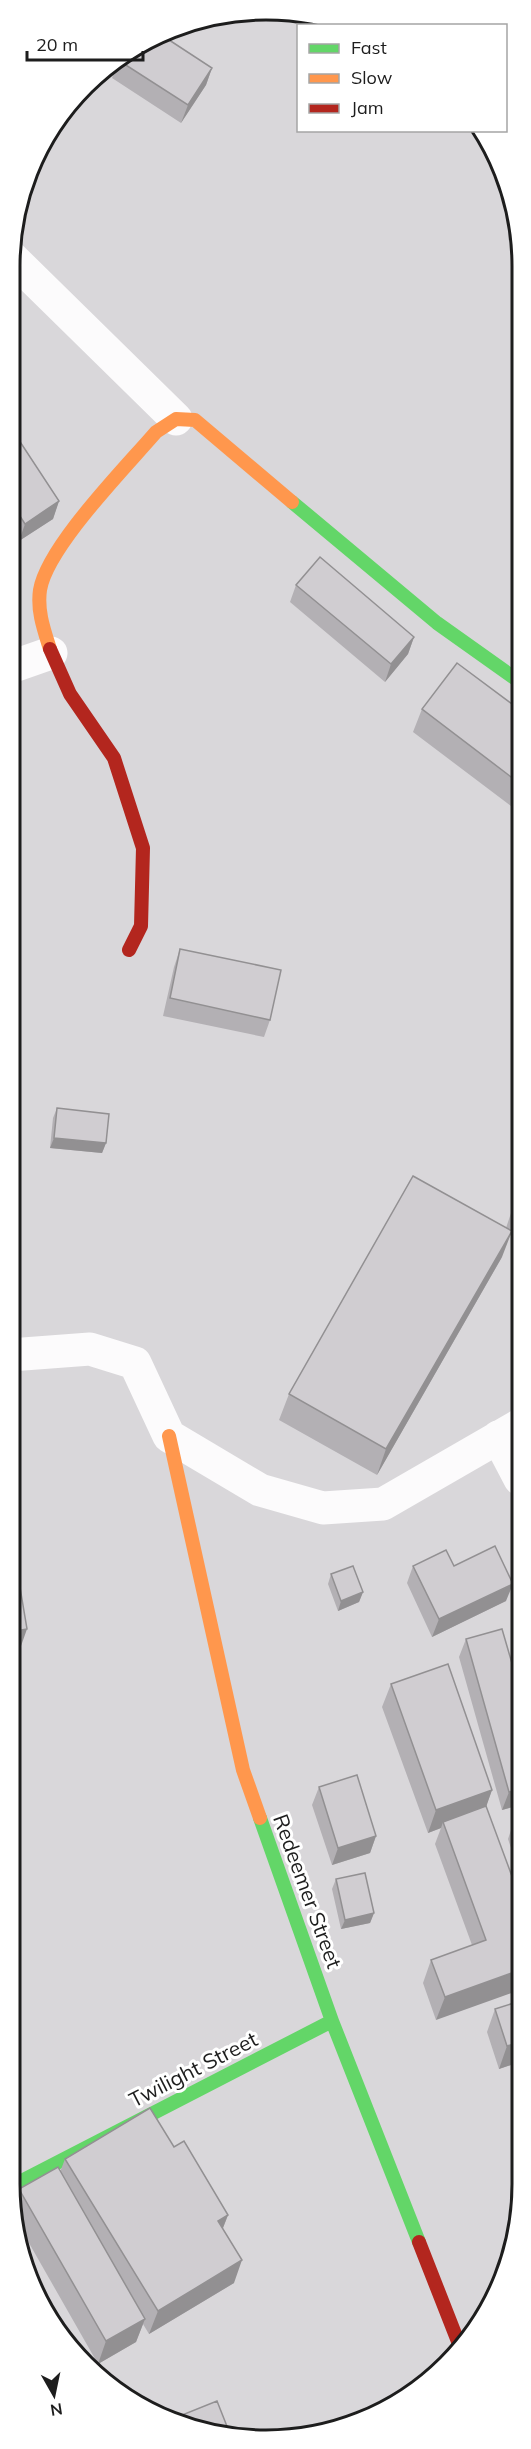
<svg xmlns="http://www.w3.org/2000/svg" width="531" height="2449" font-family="Mulish,sans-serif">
  <rect width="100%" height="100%" fill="#eae6eb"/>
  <path fill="#d9d7da" d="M299,11L346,25L298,26V130L480,131L496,152L520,232V2217L488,2311L422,2387L332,2431L248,2439L152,2413L73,2353L28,2281L9,2183L11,232L44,137L110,62L199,18Z"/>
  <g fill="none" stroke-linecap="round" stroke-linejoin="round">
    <path stroke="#fcfbfc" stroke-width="33" d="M11,257L176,419
      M11,667L51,653
      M10,1355L90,1349L135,1363L169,1436L260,1490L323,1508L383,1504L520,1425
      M498,1437L520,1479"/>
    <path stroke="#63d668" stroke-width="14" d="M292,502L437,623L520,682
      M260,1818L332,2021L419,2242
      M10,2187L332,2021"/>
    <path stroke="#ff974d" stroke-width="14" d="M50,649C44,630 37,611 40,590C47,547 126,467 156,432L176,419L195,420L292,502
      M169,1436L243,1770L260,1818"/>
    <path stroke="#b3261e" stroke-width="14" d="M50,649L70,694L114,758L143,848L141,926L129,950
      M419,2242L459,2344"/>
  </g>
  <path fill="#b3b0b4" d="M118,60L212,68L206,85L181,123L112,78Z
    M11,428L59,501L53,519L19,541L11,529Z
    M296,585L414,637L408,654L385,682L290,602Z
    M422,709L520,710V794L511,806L413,732Z
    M180,949L270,1020L264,1037L163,1016L174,967Z
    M57,1108L106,1143L102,1153L50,1148L53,1118Z
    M520,1195V1234L506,1228L512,1210Z
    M502,1257L377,1475L279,1420L289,1394Z
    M413,1566H454L506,1601L432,1637L407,1583Z
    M331,1574L363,1592L359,1602L338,1611L328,1584Z
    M466,1639L520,1805L502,1810L459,1657Z
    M391,1684L492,1790L486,1806L520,1898L436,2020L423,1983L431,1960L472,1945L435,1844L441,1828L428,1833L382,1707Z
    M319,1787L376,1836L370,1853L332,1865L312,1805Z
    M520,1819V1875L508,1839L514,1821Z
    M336,1879L374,1913L370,1923L341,1929L332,1889Z
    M495,2009L520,2062L499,2069L487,2032Z
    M520,2118V2138L516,2128Z
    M174,2147L228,2215L223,2228L234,2283L149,2334L143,2324L136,2342L98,2364L17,2222L13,2204L19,2189L60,2172L65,2159Z"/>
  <path fill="#929092" d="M212,68L206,85L181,123L188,105Z
    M59,501L53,519L19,541L25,524Z
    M16,578L11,591V582Z
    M414,637L408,654L385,682L391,664Z
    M520,782V794L511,806Z
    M54,1138L106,1143L102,1153L50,1148Z
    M512,1231L502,1257L377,1475L386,1449Z
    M513,1584L506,1601L432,1637L439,1619Z
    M363,1592L359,1602L338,1611L341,1601Z
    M27,1629L21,1646L10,1648V1632Z
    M520,1789V1805L502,1810L509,1792Z
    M492,1790L484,1813L443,1822L441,1828L428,1833L436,1810Z
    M376,1836L370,1853L332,1865L338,1848Z
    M374,1913L370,1923L341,1929L345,1920Z
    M520,1970V1990L436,2020L445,1997Z
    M520,2042V2062L499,2069L507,2046Z
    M228,2215L219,2238L218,2221Z
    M242,2260L234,2283L149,2334L158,2311Z
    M145,2319L136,2342L98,2364L106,2341Z"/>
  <path fill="#d0cdd1" stroke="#929092" stroke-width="1.5" d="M163,36L212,68L188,105L118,60L121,56Z
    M11,428L59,501L25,524L11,502Z
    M320,557L414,637L391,664L296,585Z
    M11,572L16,578L11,582Z
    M457,663L520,710L519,783L422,709Z
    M180,949L281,970L270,1020L170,998Z
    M57,1108L109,1114L106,1143L54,1138Z
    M413,1176L512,1231L386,1449L289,1394Z
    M520,1195V1214L512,1210Z
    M495,1546L513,1584L439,1619L413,1566L446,1550L454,1566Z
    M14,1552L27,1629L10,1632V1553Z
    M353,1566L363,1592L341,1601L331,1574Z
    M502,1629L520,1691V1789L509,1792L466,1639Z
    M448,1664L492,1790L436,1810L391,1684Z
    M357,1775L376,1836L338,1848L319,1787Z
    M486,1806L520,1898V1970L445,1997L431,1960L486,1940L443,1822Z
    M520,1819V1838L514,1821Z
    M365,1873L374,1913L345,1920L336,1879Z
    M520,2001V2042L507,2046L495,2009Z
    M150,2108L174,2147L184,2141L228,2215L218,2221L242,2260L158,2311L65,2159Z
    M58,2167L145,2319L106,2341L19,2189Z
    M23,2256L67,2333L62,2336L28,2281Z
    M217,2401L230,2434L172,2419Z"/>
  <g text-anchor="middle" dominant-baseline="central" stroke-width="6" stroke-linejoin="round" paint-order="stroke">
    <g font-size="21" fill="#1d1d1d" stroke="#fff">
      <text transform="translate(308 1891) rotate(70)">Redeemer Street</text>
      <text transform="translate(193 2069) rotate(-27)">Twilight Street</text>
    </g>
  </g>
  <path d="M0 0H531V2449H0ZM266 20H266A246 246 0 0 1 512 266V2184A246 246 0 0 1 266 2430H266A246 246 0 0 1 20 2184V266A246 246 0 0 1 266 20Z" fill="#fff" fill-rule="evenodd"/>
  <path fill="none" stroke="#1d1d1d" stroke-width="3" d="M266 20H266A246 246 0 0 1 512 266V2184A246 246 0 0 1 266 2430H266A246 246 0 0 1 20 2184V266A246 246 0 0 1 266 20Z"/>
  <rect x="297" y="24" width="210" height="108" fill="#ffffff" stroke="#a5a5a5" stroke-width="1.5"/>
  <rect x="309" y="44" width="30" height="9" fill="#63d668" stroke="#a5a5a5" stroke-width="1.5"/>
  <text x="351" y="54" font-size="18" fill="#1d1d1d">Fast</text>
  <rect x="309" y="74" width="30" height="9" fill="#ff974d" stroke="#a5a5a5" stroke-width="1.5"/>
  <text x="351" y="84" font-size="18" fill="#1d1d1d">Slow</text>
  <rect x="309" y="104" width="30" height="9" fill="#b3261e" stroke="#a5a5a5" stroke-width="1.5"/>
  <text x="351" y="114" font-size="18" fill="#1d1d1d">Jam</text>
  <g transform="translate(54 2395) rotate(171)" stroke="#ffffff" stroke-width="4.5" paint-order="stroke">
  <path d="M0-4.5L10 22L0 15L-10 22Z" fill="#1d1d1d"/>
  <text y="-9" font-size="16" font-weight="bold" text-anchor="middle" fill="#1d1d1d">N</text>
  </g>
  <path d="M27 51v9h116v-9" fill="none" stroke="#1d1d1d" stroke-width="3"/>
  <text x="36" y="51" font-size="18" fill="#1d1d1d" stroke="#ffffff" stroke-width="4.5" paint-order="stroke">20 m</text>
</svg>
